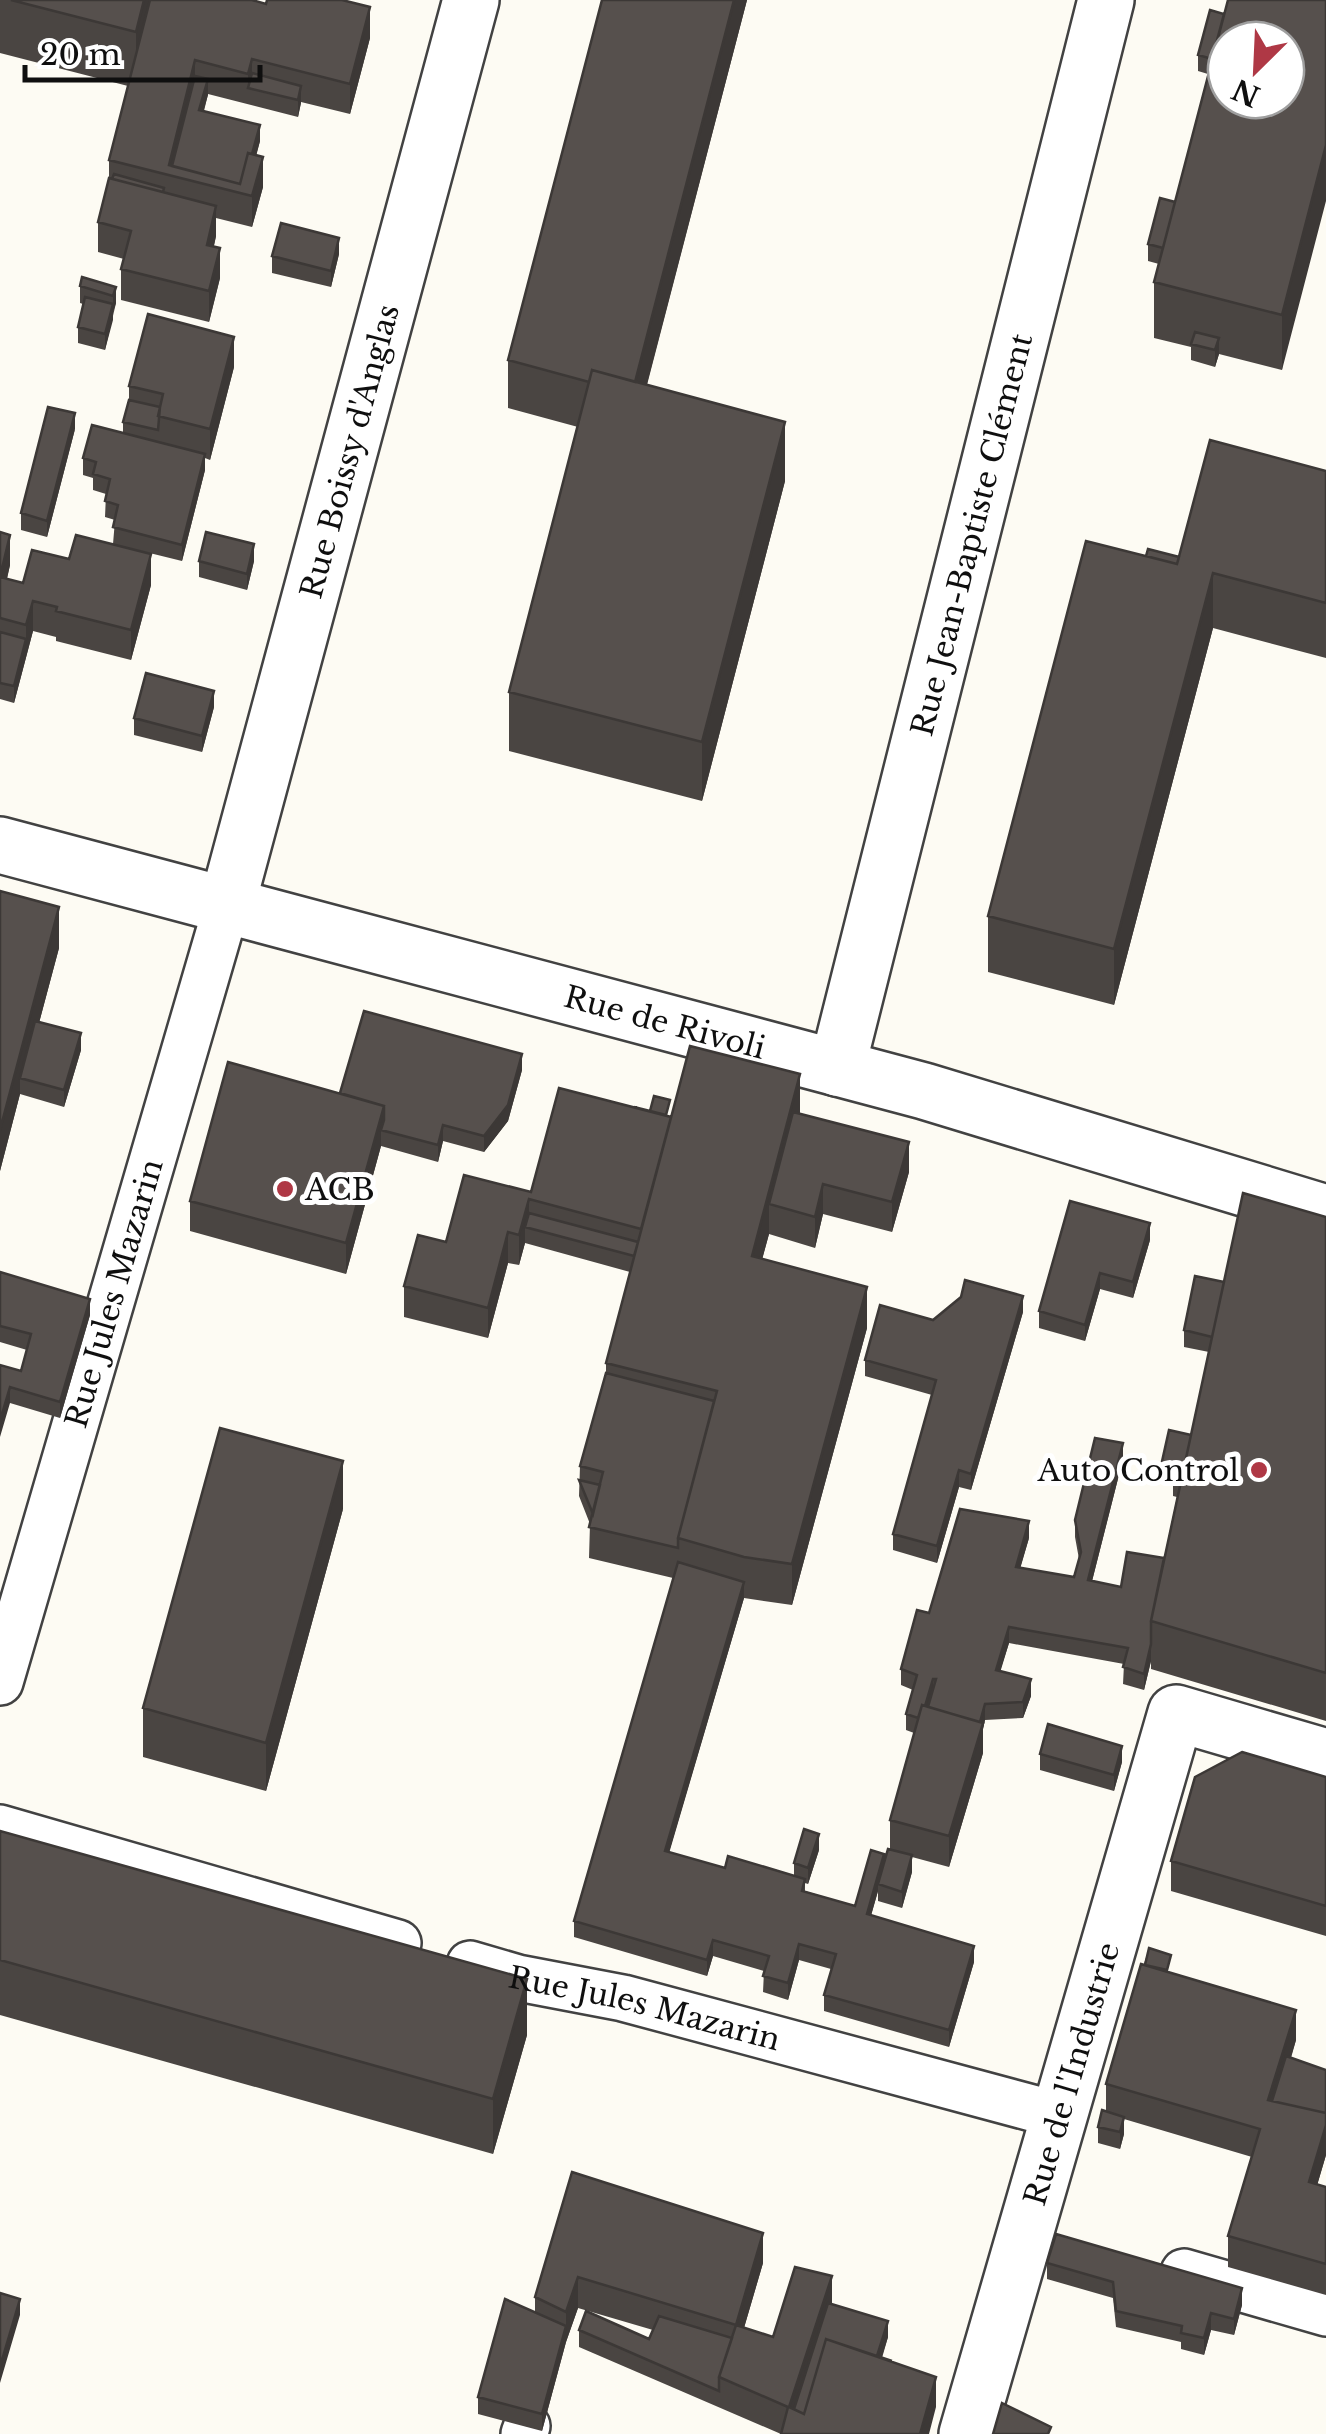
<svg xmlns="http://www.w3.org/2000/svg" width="1326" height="2434" font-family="'Libre Baskerville',serif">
  <rect width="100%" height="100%" fill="#fdfbf3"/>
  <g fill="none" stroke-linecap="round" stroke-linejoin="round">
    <defs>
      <g id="lane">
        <path id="s1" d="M0,1682L227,905"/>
        <path d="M0,1828L398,1943"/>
        <path id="s2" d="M470,1964L518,1978L623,1998L1058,2115"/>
        <path d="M1184,2272L1326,2313"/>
        <path d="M524,2434L527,2426"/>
      </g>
      <g id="street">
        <path id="s3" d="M0,845L924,1091L1326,1213"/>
        <path id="s4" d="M227,905L471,0"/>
        <path id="s5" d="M837,1068L1106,0"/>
        <path id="s6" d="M967,2434L1176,1713L1326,1757"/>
      </g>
    </defs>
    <use href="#lane" stroke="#424242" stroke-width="50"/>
    <use href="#street" stroke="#424242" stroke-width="60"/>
    <use href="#lane" stroke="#fff" stroke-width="45"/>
    <use href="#street" stroke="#fff" stroke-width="55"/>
  </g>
  <path fill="#4a4542" d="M0,0H252L370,38L350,114L301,102L298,117L208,94L204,111L260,141L256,155L263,187L252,227L216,218V236L214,246L220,278L209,322L121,300V269L124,259L98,252V222L109,178V160L128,86L0,53Z
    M602,0H747L647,385L785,481L702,801L509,751V692L578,427L508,408V360Z
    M1326,0L1282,370L1219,354L1215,367L1191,360V347L1154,338V282L1159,264L1148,261V244L1175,202L1208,74L1198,71V55L1224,14Z
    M339,254L331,287L272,273V256Z
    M80,286L116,287V303L105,350L78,343V327L83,304L80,303Z
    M234,367L210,460L205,458V470L182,561L113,544L115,520L105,517L106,494L93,490V478L83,475V458L123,433V422L129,400V386Z
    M75,429L47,537L21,530V513Z
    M1326,471V658L1213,628L1114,1005L988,972V916L1146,556L1179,557Z
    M0,532L10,565L7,579L23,583L151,585L131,660L56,641V637L33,631L14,703L0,699Z
    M199,561H254L247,590L199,577Z
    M214,707L202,752L134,735V718Z
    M0,891L59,948L39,1023L81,1050L64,1107L20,1094L0,1171Z
    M522,1070L508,1121L484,1152L443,1141L438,1162L381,1146L346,1274L190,1231V1201L340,1093Z
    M800,1114L909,1172L892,1232L823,1214L815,1248L769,1234L762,1259L867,1328L792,1605L744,1598L669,1852L725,1868L794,1876V1863L819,1850L808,1884L805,1883V1891L855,1906L884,1864L890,1850V1820L914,1733L906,1730V1714L913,1690L901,1685V1669L929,1613L1029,1538L1020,1568L1074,1577L1079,1559L1075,1537V1520L1123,1459L1092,1581L1121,1587L1164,1558L1177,1497L1173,1496V1484L1161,1482V1466L1191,1435L1209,1352L1184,1347V1330L1224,1282L1326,1217V1721L1151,1669V1661L1144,1690L1123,1684L1124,1664L1009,1643L1000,1671L1031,1696L1023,1718L985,1720L983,1729V1753L949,1867L912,1857V1872L902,1908L878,1901V1891L871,1915L974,1962L949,2047L824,2011V1995L831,1969L799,1960L788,2000L763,1992L764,1971L713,1956L707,1976L574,1937V1921L673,1578L589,1558L590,1524L579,1496L580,1466L606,1373V1363L630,1272L525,1243L519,1265L508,1263L488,1338L404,1317V1286L446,1242L531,1192L670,1116Z
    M1150,1240L1133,1298L1100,1289L1085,1341L1039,1328V1311Z
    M0,1272L90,1315L60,1418L10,1403L0,1365L21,1371L27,1350L0,1342Z
    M1023,1312L971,1490L959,1487L937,1563L893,1550V1534L932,1395L865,1376V1360L933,1320Z
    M343,1509L266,1791L143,1757V1708Z
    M1040,1754L1122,1762L1114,1791L1040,1770Z
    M1326,1777V1936L1171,1891V1861Z
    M0,1831L527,2035L493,2154L0,2015Z
    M1149,1948L1170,1973L1296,2040L1291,2058L1326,2155L1317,2185L1326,2187V2295L1228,2267V2236L1252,2157L1124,2119V2134L1120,2149L1098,2143V2127L1106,2111V2084Z
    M572,2172L763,2263L744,2328L773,2337L832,2304L888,2337L882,2358L936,2407L781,2434L579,2347V2330L649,2339L653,2330L578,2308L566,2342L542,2431L478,2414V2397L535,2312V2297Z
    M1047,2263L1242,2305L1234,2335L1211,2330L1204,2355L1181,2349V2342L1116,2327L1113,2298L1047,2279Z"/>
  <path fill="#3c3836" d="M144,0H158L136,88V32Z
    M734,0H747L632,441V393Z
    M370,7V38L350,114V84Z
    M252,59V89L248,88V74Z
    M195,60V91L169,175V165Z
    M208,79V95L199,126V110Z
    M301,86V103L298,117V100Z
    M260,125V141L246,195L241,194Z
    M1326,145V201L1282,370V315Z
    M263,157V187L252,227V196Z
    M216,206V236L207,275V245Z
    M339,238V254L331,287V271Z
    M220,248V278L209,322V291Z
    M116,287V303L113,312V296Z
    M113,304V320L105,350V334Z
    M234,337V367L210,460V429Z
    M1219,338V354L1215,367V350Z
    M75,413V429L47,537V521Z
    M785,422V481L702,801V742Z
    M205,454V470L182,561V545Z
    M10,535V565L0,607V577Z
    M254,544V561L247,590V574Z
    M151,554V585L131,660V630Z
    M1213,573V628L1114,1005V949Z
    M33,601V631L14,703V686L26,639V625Z
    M214,691V707L202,752V736Z
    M59,907V948L24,1079L20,1078V1094L0,1171V1130Z
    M81,1033V1050L64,1107V1090Z
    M522,1054V1070L508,1121L484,1152V1136Z
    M800,1074V1115L769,1204V1234L752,1297V1256Z
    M384,1106V1131L381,1130V1146L346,1274V1243Z
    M443,1125V1141L438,1162V1145Z
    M909,1142V1172L892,1232V1202Z
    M823,1184V1214L815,1248V1217Z
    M529,1199V1228L525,1227V1243L519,1265V1235Z
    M1150,1223V1240L1133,1298V1282Z
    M508,1232V1263L488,1338V1308Z
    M1100,1273V1289L1085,1341V1325Z
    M867,1287V1328L792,1605V1564Z
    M1023,1296V1312L971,1490V1474Z
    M90,1299V1315L60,1418V1402Z
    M10,1387V1403L0,1437V1421Z
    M1123,1443V1459L1088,1597V1580Z
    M343,1461V1509L266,1791V1743Z
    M959,1470V1487L937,1563V1546Z
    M1029,1521V1538L1016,1583V1567Z
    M744,1582V1598L665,1867V1851Z
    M1009,1627V1643L996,1686V1670Z
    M1151,1644V1661L1144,1690V1674Z
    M933,1679V1695L922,1719Z
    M1031,1679V1696L1023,1718V1702Z
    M985,1704V1720L983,1729V1753L949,1867V1836Z
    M1122,1746V1762L1114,1791V1775Z
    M819,1834V1850L808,1884V1868Z
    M884,1854V1871L878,1884V1891L867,1930V1914Z
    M912,1855V1872L902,1908V1892Z
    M713,1940V1956L707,1976V1960Z
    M799,1944V1960L788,2000V1983Z
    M974,1946V1962L949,2047V2030Z
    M527,1979V2035L493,2154V2099Z
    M1296,2010V2040L1273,2115L1268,2100Z
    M1124,2117V2134L1120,2149V2132Z
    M1326,2125V2155L1309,2213V2182Z
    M763,2233V2263L736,2355V2325Z
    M832,2276V2306L794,2423L789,2407Z
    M578,2277V2308L566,2342V2312Z
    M1242,2288V2305L1234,2335V2319Z
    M20,2299V2315L0,2383V2367Z
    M1211,2313V2330L1204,2355V2338Z
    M888,2321V2337L877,2372V2356Z
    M566,2326V2342L542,2431V2414Z
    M936,2377V2407L929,2434H920Z"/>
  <path fill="#56504d" stroke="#3c3836" stroke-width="2.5" fill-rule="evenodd" d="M11,0H144L136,32Z
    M150,0H252L266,4L267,0H342L370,7L350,84L252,59L248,74L195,60L169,165L240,184L248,153L263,157L252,196L109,160Z
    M602,0H734L635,382L592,370L589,382L508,360Z
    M1228,0H1326V145L1282,315L1154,282ZM1226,40H1286V100H1226Z
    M1210,10L1224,14L1212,59L1198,55Z
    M252,73L301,86L298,100L248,88Z
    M195,76L208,79L199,110L260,125L252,154L248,153L240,184L172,166Z
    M114,174L164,188L163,192L112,179Z
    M109,178L216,206L207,245L220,248L209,291L121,269L131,231L98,222Z
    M1160,198L1175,202L1163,248L1148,244Z
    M281,223L339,238L331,271L272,256Z
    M82,277L116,287L113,296L80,286Z
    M85,297L113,304L105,334L78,327Z
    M148,314L234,337L210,429L158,416L163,394L129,386Z
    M1195,332L1219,338L1215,350L1191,344Z
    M592,370L785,422L702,742L509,692Z
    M129,400L160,407L158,430L123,422Z
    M48,407L75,413L47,521L21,513Z
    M92,425L205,454L182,545L113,527L118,505L105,501L110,479L93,474L96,462L83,458Z
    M1210,440L1326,471V603L1213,573L1114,949L988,916L1086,541L1177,564Z
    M0,532L10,535L0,577Z
    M206,532L254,544L247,574L199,561Z
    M76,535L151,554L131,630L56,611L57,607L33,601L26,625L0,618V577L23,583L32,550L69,559Z
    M1148,549L1179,557L1177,564L1146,556Z
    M0,632L26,639L14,686L0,683Z
    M146,673L214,691L202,736L134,718Z
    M0,891L59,907L0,1130Z
    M364,1011L522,1054L508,1105L484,1136L443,1125L438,1145L381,1130L384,1120V1106L340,1093Z
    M35,1021L81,1033L64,1090L20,1078Z
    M690,1046L800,1074L752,1256L867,1287L792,1564L744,1557L678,1538L717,1391L606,1363Z
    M228,1062L384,1106L346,1243L190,1201Z
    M559,1088L671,1117L641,1229L529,1199L519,1235L508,1232L488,1308L404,1286L418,1235L446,1242L464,1175L531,1192Z
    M654,1096L670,1100L666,1115L634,1107L650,1111Z
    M793,1112L909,1142L892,1202L823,1184L815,1217L769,1204Z
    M1243,1193L1326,1217V1673L1151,1621Z
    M1070,1201L1150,1223L1133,1282L1100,1273L1085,1325L1039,1311Z
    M529,1213L638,1242L634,1256L525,1227Z
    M0,1272L90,1299L60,1402L10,1387L0,1421V1365L21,1371L31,1334L0,1326Z
    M1195,1276L1224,1282L1212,1337L1184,1330Z
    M965,1280L1023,1296L971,1474L959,1470L937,1546L893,1534L936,1380L865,1360L880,1305L933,1320L961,1297Z
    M606,1373L714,1401L678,1538V1548L589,1527L603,1472L580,1466Z
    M220,1428L343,1461L266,1743L143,1708Z
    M1169,1430L1191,1435L1181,1481L1173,1480L1175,1468L1161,1466Z
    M1095,1438L1123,1443L1088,1580L1121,1587L1127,1552L1164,1558L1151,1621V1644L1144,1674L1123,1667L1128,1648L1009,1627L996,1670L1031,1679L1023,1702L985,1704L980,1722L928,1707L936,1679H933L925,1706L922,1705L918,1718L906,1714L917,1675L901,1669L917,1610L929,1613L960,1509L1029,1521L1016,1567L1074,1577L1081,1552L1075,1520Z
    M579,1480L600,1485L593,1514Z
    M678,1562L744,1582L665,1851L725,1868L728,1856L805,1879L802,1891L855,1906L871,1850L884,1854L867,1914L974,1946L949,2030L824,1995L836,1954L799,1944L788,1983L763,1976L769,1956L713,1940L707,1960L574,1921Z
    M922,1705L983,1723L949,1836L890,1820Z
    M1048,1724L1122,1746L1114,1775L1040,1754Z
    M1242,1752L1326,1777V1906L1171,1861L1195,1777Z
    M804,1829L819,1834L808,1868L794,1863Z
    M0,1831L527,1979L493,2099L0,1960Z
    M888,1849L912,1855L902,1892L878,1884Z
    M1149,1948L1171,1955L1167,1970L1145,1965Z
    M1141,1964L1296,2010L1268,2100L1326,2113V2125L1309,2182L1326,2187V2264L1228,2236L1260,2129L1106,2084Z
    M1286,2056L1326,2070V2113L1272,2101Z
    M1102,2110L1124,2117L1120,2132L1098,2127Z
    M572,2172L763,2233L736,2325L578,2277L566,2312L535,2297Z
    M1056,2234L1242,2288L1234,2319L1211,2313L1204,2338L1181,2333L1182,2326L1116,2311L1113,2282L1047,2263Z
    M795,2267L832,2276L789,2407L804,2414L826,2339L936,2377L920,2434H781L788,2407L719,2377L736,2325L773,2337Z
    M0,2293L20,2299L0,2367Z
    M505,2299L566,2326L542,2414L478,2397Z
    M828,2303L888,2321L877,2356L892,2361L826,2339L804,2414L794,2409Z
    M586,2311L649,2339L659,2316L732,2338L719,2377V2391L579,2330Z
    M1002,2403L1051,2427L1048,2434H993Z"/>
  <g fill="#af3845" stroke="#fff" stroke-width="4">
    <circle cx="285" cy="1189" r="10"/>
    <circle cx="1259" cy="1470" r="10"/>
  </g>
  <g text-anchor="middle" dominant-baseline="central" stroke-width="10" stroke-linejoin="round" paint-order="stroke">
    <g font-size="30" fill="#0f0f0f" stroke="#fff">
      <text stroke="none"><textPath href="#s4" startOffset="470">Rue Boissy d'Anglas</textPath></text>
      <text stroke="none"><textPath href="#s5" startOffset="550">Rue Jean-Baptiste Clément</textPath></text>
      <text stroke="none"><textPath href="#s3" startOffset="688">Rue de Rivoli</textPath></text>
      <text stroke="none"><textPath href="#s1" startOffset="405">Rue Jules Mazarin</textPath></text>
      <text stroke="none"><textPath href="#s2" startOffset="180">Rue Jules Mazarin</textPath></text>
      <text stroke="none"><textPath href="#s6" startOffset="375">Rue de l'Industrie</textPath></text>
    </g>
    <g font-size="30" fill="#0f0f0f" stroke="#fff" text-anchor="start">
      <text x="305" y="1189">ACB</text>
      <text x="1239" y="1470" text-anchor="end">Auto Control</text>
    </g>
  </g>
  <g transform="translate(1256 70) rotate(204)"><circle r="48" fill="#ffffff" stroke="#9f9f9f" stroke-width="2.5"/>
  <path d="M0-8L18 38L0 25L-18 38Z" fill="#af3845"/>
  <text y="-15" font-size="28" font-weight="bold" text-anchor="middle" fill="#0f0f0f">N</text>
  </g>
  <path d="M25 65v15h235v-15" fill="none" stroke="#0f0f0f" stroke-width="5"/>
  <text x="40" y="65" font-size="30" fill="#0f0f0f" stroke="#ffffff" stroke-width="8" paint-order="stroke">20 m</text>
</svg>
